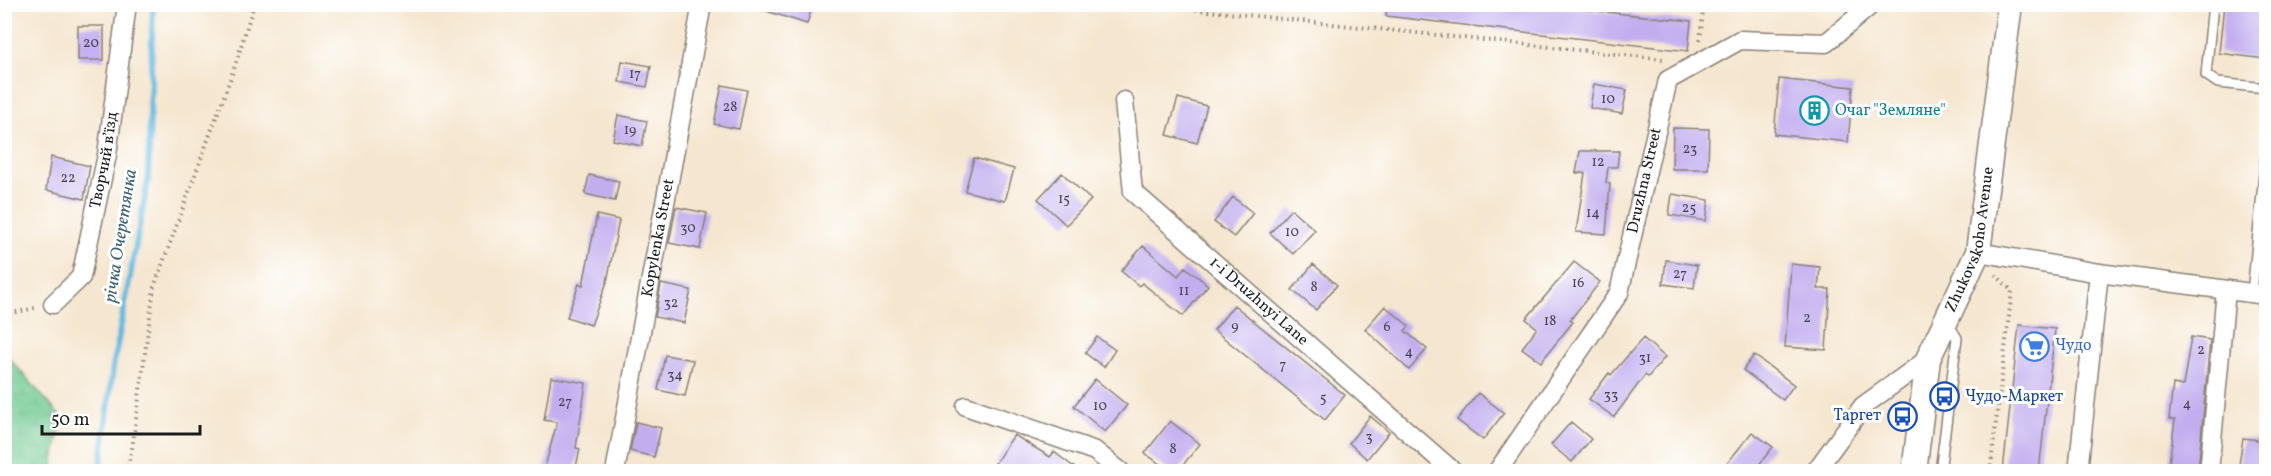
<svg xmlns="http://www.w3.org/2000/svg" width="2271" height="476" font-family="Vollkorn,serif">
  <defs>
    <pattern id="wetland-marsh" width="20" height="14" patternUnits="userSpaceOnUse" patternTransform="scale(1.5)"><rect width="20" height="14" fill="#70c990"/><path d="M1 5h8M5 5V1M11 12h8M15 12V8" fill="none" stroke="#60ac7c"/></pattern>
  </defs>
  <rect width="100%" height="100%" fill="#fff"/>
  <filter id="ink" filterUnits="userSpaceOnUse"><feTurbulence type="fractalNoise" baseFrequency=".0167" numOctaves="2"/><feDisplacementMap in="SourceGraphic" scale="12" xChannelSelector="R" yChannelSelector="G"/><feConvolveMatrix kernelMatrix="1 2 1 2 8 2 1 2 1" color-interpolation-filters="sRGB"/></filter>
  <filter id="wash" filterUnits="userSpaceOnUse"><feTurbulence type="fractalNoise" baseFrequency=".008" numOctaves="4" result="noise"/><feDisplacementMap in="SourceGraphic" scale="24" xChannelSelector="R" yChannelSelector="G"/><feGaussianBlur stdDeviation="1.35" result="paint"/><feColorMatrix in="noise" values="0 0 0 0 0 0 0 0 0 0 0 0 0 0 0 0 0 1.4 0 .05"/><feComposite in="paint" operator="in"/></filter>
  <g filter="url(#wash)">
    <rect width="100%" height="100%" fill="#f5e6cf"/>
    <path fill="url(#wetland-marsh)" stroke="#467256" stroke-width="1.5" d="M8,357L62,418L52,471H5L4,359Z"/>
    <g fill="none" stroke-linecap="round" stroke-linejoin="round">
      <path stroke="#63b9df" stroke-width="6" d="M100,472L113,367L148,180L153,4"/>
    </g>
    <g id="blocks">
      <path fill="#c2aeef" d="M758,4H813L807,24L757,8Z
        M1387,4H1530L1691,21L1688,51L1386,16Z
        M2224,4H2266L2265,59L2219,53Z
        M78,26H104V60H78Z
        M622,61L651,66L647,87L619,82Z
        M1779,79L1853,87L1848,142L1774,134Z
        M1594,84L1627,90L1622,114L1590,108Z
        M722,85L747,90L739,129L714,124Z
        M1178,98L1207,106L1197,143L1167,135Z
        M618,115L647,121L642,146L613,140Z
        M1673,128L1709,129L1708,169H1672Z
        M1580,151H1619L1617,167H1608L1606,183L1610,184L1606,234L1576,232L1585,173H1576Z
        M51,157L90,166L84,199L46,190Z
        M974,158L1014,169L1005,201L965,191Z
        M1062,173L1091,200L1066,225L1038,199Z
        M589,175L619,181L615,201L585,194Z
        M1672,194L1709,200L1706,221L1669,215Z
        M1233,197L1253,213L1234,237L1214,222Z
        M676,207L707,213L700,249L669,243Z
        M1291,209L1315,230L1293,254L1270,233Z
        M597,215L619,220L607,282L591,325L567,317L579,284L583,285Z
        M1143,246L1178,276L1185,267L1208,285L1183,316L1142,283L1139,286L1121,271Z
        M1666,260L1697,265L1694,288L1663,284Z
        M1574,262L1600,282L1570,320L1573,322L1541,362L1522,348L1537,328L1526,319Z
        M1313,264L1337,285L1316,310L1292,290Z
        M1791,264L1820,267L1818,289H1830L1826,350L1785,347Z
        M661,284L691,290L684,323L655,317Z
        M1234,305L1345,395L1325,420L1214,330Z
        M1385,306L1409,326L1405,331L1427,349L1409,370L1365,329Z
        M2019,325L2055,329L2039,471H2003Z
        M1097,337L1115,350L1104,367L1085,353Z
        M2191,337L2210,340L2198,471H2168L2175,420L2169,419L2173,384L2183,386Z
        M1643,338L1665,357L1648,377L1645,375L1614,417L1589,399L1609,373L1611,375Z
        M665,355L693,360L685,396L658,390Z
        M1754,355L1794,385L1783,400L1743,370Z
        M551,377L586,383L576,448L580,449L575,471H544L557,422L544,420Z
        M1095,379L1127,405L1105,432L1074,406Z
        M1478,393L1504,413L1483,440L1457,420Z
        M1370,416L1389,432L1367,459L1349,443Z
        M1170,421L1200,444L1178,471H1169L1145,453Z
        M636,422L661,428L654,457L630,451Z
        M1571,422L1591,439L1572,462L1551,445Z
        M1752,432L1773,447L1754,471H1721Z
        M1014,435L1050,457L1054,452L1079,471H1008L995,463Z
        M2243,438L2266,441L2265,469L2239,465Z"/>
    </g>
  </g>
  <g filter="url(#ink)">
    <use href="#blocks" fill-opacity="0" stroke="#888176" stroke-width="1.5"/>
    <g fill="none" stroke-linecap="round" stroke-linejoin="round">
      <defs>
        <path id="lane" d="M2213,4L2206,75L2218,83L2266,88
          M2252,293L2266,154
          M1940,472L1957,338L1948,324"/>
        <g id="street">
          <path id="s1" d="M1124,101L1133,192L1454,472"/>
          <path d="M1978,252L2099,273L2266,295"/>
          <path id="s2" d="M53,304L81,277L107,155L127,4"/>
          <path d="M966,406L1095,451L1121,472"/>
          <path id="s3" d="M615,472L702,4"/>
          <path id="s4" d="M1497,472L1619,293L1668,80L1740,40L1826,43L1872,4"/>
          <path d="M1815,472L1863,406L1928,359"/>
          <path d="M2078,472L2099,273"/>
          <path d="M2209,472L2226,290"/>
        </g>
        <g id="secondary">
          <path id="s5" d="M1914,472L1928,359L1978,252L2010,4"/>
        </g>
      </defs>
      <use href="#lane" stroke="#888176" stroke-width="12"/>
      <use href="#street" stroke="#888176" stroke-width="21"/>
      <use href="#secondary" stroke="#888176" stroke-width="27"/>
      <path stroke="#888176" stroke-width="4" stroke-dasharray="1.5 4.5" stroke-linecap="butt" d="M1142,4L1663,59
        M1700,40L1704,4
        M4,315L35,308
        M126,472L132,449L154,287L235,66L254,4
        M1990,472L2012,291L1996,275"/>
      <use href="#lane" stroke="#fff" stroke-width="9"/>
      <use href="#street" stroke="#fff" stroke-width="18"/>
      <use href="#secondary" stroke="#fff" stroke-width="24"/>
    </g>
  </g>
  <defs>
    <symbol id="building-ring" viewBox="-11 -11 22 22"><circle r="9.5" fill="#fff" stroke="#0f9aa8" stroke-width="1.5"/><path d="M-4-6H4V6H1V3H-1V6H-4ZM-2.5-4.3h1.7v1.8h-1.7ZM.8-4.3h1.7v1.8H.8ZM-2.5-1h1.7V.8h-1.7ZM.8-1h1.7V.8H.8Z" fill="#0f9aa8"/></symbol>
    <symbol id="supermarket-ring" viewBox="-11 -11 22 22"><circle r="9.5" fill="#fff" stroke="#3f7fe0" stroke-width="1.5"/><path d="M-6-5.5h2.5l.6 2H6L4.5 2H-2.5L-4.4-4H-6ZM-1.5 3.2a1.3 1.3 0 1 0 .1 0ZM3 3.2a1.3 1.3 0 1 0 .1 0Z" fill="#3f7fe0"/></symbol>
    <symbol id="bus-ring" viewBox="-11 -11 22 22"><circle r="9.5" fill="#fff" stroke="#1a4fb4" stroke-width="1.5"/><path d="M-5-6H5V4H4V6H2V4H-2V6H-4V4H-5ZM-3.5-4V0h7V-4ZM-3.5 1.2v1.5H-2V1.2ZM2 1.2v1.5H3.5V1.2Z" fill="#1a4fb4"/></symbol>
  </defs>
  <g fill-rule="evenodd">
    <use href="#building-ring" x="1798" y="94" width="33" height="33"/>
    <use href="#supermarket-ring" x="2018" y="330" width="33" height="33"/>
    <use href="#bus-ring" x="1928" y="380" width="33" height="33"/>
    <use href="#bus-ring" x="1886" y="400" width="33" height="33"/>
  </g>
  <g text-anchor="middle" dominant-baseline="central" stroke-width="6" stroke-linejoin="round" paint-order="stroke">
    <g font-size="14" fill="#464051">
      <text x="91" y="43">20</text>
      <text x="635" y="74">17</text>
      <text x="1608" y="99">10</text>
      <text x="730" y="107">28</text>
      <text x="630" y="130">19</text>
      <text x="1690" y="149">23</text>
      <text x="1598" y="162">12</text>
      <text x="68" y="178">22</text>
      <text x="1064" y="199">15</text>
      <text x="1689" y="208">25</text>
      <text x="1593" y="213">14</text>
      <text x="688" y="228">30</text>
      <text x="1292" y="232">10</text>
      <text x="1680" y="274">27</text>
      <text x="1578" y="283">16</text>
      <text x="1314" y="287">8</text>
      <text x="1184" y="291">11</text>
      <text x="671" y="303">32</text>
      <text x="1807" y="318">2</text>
      <text x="1550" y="321">18</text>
      <text x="1235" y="326">9</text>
      <text x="1387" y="327">6</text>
      <text x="2201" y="350">2</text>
      <text x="1409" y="352">4</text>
      <text x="1645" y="358">31</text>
      <text x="1283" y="365">7</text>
      <text x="675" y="375">34</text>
      <text x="1611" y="395">33</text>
      <text x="1323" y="398">5</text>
      <text x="565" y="402">27</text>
      <text x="2187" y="404">4</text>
      <text x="1100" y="406">10</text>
      <text x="1369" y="437">3</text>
      <text x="1173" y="449">8</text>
    </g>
    <g font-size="16" fill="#0d838f" stroke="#fff" text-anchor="start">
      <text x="1835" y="111">Очаг "Земляне"</text>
    </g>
    <g font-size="16" fill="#1c1c1c" stroke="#fff">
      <text stroke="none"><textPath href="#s2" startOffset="158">Творчий в’їзд</textPath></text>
      <text stroke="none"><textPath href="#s4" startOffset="332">Druzhna Street</textPath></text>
      <text stroke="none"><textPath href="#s3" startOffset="238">Kopylenka Street</textPath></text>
      <text stroke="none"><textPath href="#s5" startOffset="242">Zhukovskoho Avenue</textPath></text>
      <text stroke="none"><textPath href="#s1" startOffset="258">1-i Druzhnyi Lane</textPath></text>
    </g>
    <g font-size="16" fill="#366cbe" stroke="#fff" text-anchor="start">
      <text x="2055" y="346">Чудо</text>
    </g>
    <g font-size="16" fill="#164399" stroke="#fff" text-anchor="start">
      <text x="1965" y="397">Чудо-Маркет</text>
      <text x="1881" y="416" text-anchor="end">Таргет</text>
    </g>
    <g font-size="18" font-style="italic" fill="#3c6374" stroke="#fff">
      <text transform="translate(121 236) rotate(-81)">річка Очеретянка</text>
    </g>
  </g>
  <rect width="2271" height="476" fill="none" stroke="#fff" stroke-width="24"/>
  <path d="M42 425v9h158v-9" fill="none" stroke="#1c1c1c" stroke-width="3"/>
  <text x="51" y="425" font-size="18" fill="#1c1c1c" stroke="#ffffff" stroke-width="4.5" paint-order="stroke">50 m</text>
</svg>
